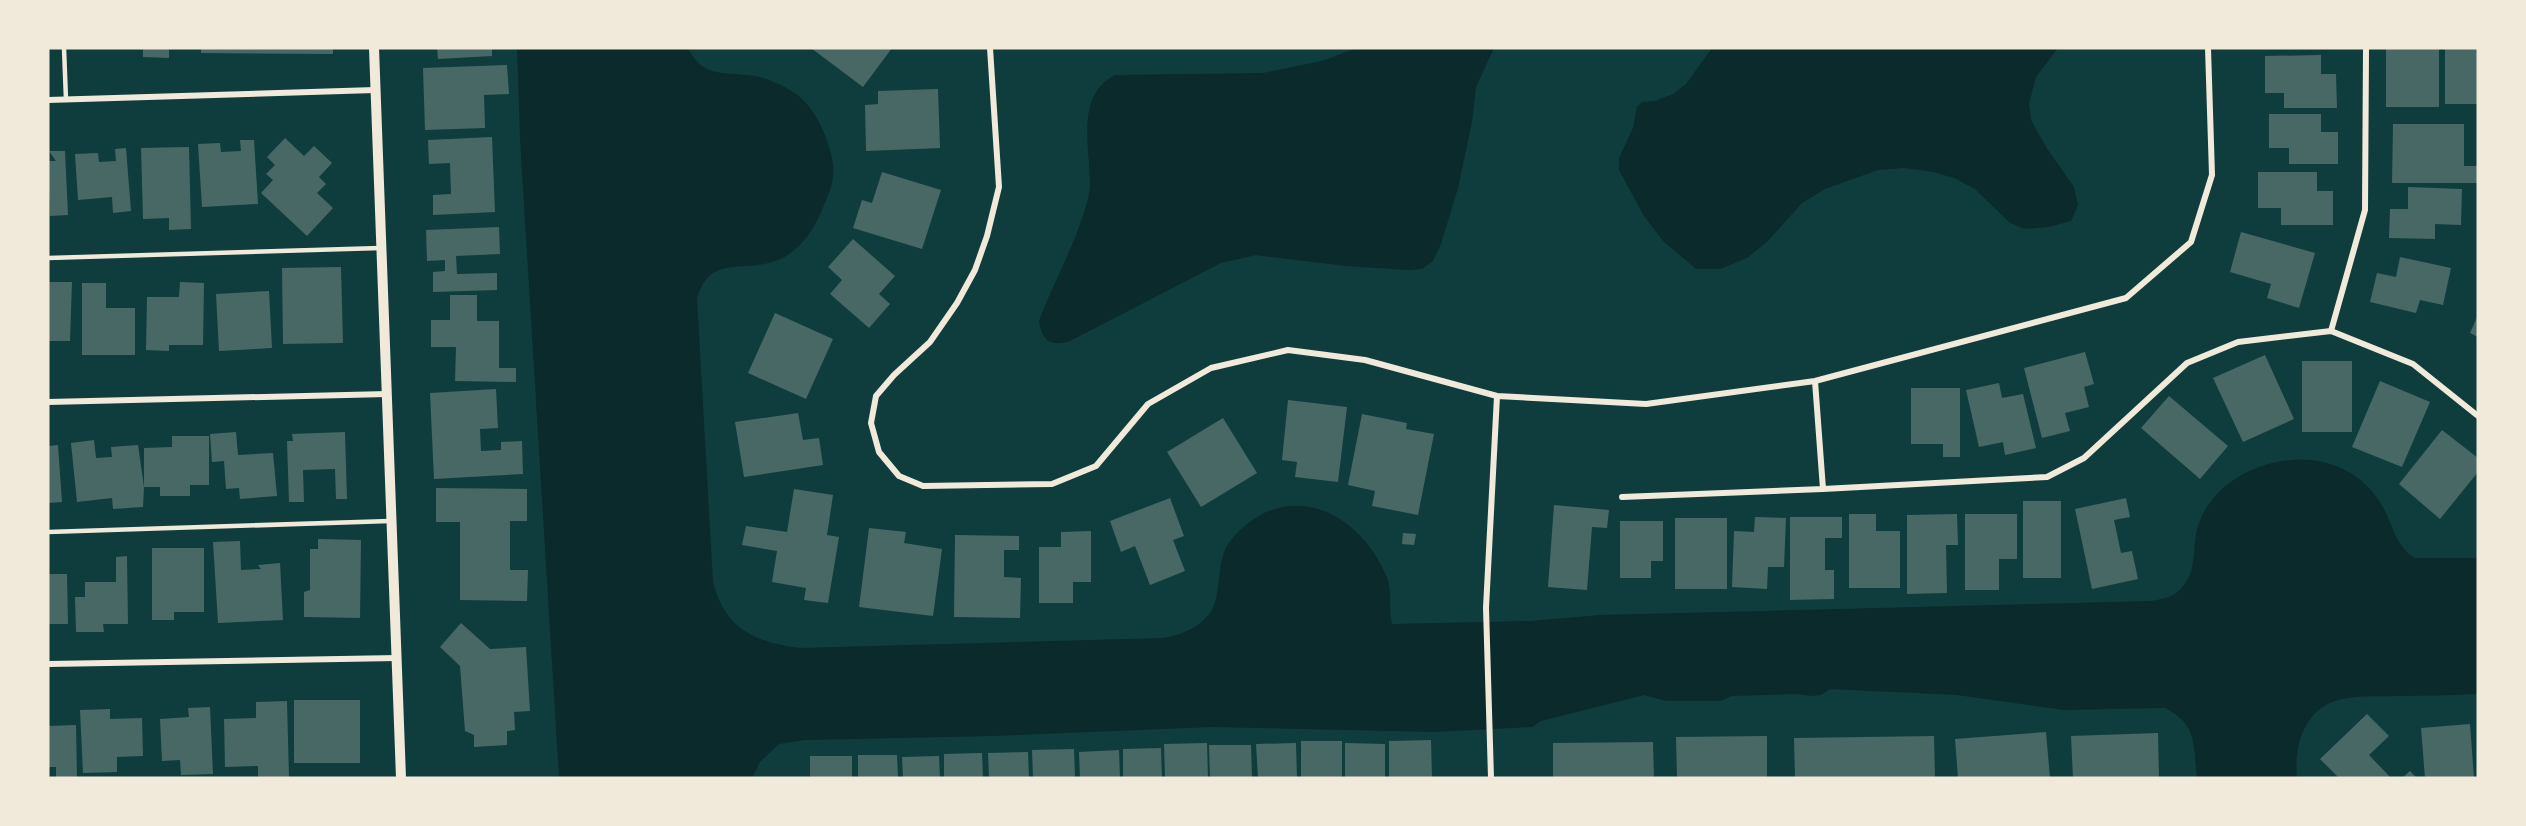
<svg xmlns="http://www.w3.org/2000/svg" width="2526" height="826" font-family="Quicksand,sans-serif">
  <rect width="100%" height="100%" fill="#0f3d3e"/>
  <path fill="#0a2a2b" d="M517,48H688C704,83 733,69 763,78C797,89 814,105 826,138C838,172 835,180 821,212C813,232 797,254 775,261C743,273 709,254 697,299L713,582C725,629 755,642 799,648L1163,638C1183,634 1197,629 1210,613C1223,596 1214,561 1231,540C1283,477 1357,508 1386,575C1393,591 1388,608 1392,624L1531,621L1599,615L2151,601C2164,599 2175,597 2183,586C2196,571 2193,552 2196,534C2206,483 2264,455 2312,460C2345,464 2372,483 2386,513C2394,530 2398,548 2415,558H2478V694C2452,695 2425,696 2399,696C2377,697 2351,694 2330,703C2302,715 2294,750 2297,778H2197C2193,745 2198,725 2165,708L2064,710L1957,695L1830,689L1821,695L1811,696L1796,694L1732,696L1720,701H1666L1644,695L1541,721L1532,727L1435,732L1212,727L992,736L805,740L779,744L760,762L752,778H559L520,139Z
    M1357,48H1494L1476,87L1472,122L1458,188L1441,244L1433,261L1422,269L1409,270L1345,266L1256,255L1221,263L1070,341C1050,347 1042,341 1039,321C1052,285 1072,251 1083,215C1086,206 1090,194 1090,184C1090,148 1075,95 1115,75L1263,73L1322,61Z
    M1712,48H2058L2036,77L2029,104L2031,120L2046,147L2074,187L2078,205L2071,221L2049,227L2025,229L2010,223L1975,189L1954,178L1933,172L1905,168L1878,170L1825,189L1802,203L1768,241L1747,258L1720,269H1696L1663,241L1644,216L1619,170V158L1633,128L1637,107L1642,102L1655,101L1673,94L1686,84Z"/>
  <path fill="#486865" d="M143,48H169V58L143,57Z
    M201,48H333V54L201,53Z
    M437,48H492V56L438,59Z
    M811,48H892L863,87Z
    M2386,48H2439V107H2386Z
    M2445,48H2478V104H2445Z
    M2321,55V74H2336L2337,108H2284V93H2265V56Z
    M507,65L509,94L484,95L485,128L425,130L423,68Z
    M938,89L940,148L866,151L865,105L878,104V91Z
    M2269,114H2321V132H2338V164H2289V148H2269Z
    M2393,124H2464V166H2478V183H2392Z
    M492,137L495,212L433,215V195L451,194L450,163L429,164L428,140Z
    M285,138L304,156L314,146L332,163L319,177L326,184L317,193L333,208L307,236L261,193L273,180L266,174L275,165L267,157Z
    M240,140H254L258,204L202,207L198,144L220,143L221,152L241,151Z
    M189,147L191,229L169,230V218L143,219L141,148Z
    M126,148L131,211L113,213L112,197L78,200L75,154L98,153L99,162L116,161L115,149Z
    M49,151H65L68,215L50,216L48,161H56Z
    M882,172L941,190L922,249L853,228L862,200L872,203Z
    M2258,172H2317V191H2333V225H2281V208H2258Z
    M2408,187L2462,189L2461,225L2435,224V239L2389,238L2390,209H2408Z
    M499,227L500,254L456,256L457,274L497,273V290L433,292V272L445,271V260L427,261L426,230Z
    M2241,232L2315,253L2299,308L2267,298L2271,284L2230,272Z
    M853,239L895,276L879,294L890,304L869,328L830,294L842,280L828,267Z
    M2400,257L2451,268L2443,305L2420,300L2416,313L2370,302L2377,273L2396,277Z
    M341,267L343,343L283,344L282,268Z
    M49,282H72L70,341H48Z
    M180,282L204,283L203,345H169V351L146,350L147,297H179Z
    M82,283H106V308H135V355H82Z
    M269,291L272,348L219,351L216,294Z
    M450,295H477V321H499V368H516V382L455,381L456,347H431V320H450Z
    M775,313L833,339L806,399L748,373Z
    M2478,315V337L2470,333Z
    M2085,352L2094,384L2084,387L2089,407L2065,413L2070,431L2042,438L2024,368Z
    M2265,355L2294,419L2243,442L2213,378Z
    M2302,361H2352V432H2302Z
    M2380,381L2430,402L2402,467L2352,447Z
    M1999,383L2002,398L2023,394L2036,448L2005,455L2003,442L1979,447L1966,390Z
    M1911,388H1960V457H1943V444H1911Z
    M496,389L498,428L480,429L481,451L501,450V442L522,441L523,474L434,479L430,393Z
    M2169,396L2228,446L2200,479L2141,428Z
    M1288,400L1347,407L1338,482L1295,477L1297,462L1282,460Z
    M798,413L803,440L819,438L823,465L744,477L735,422Z
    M1362,414L1407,423L1406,429L1434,434L1418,515L1372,506L1375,491L1348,485Z
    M1223,418L1257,473L1201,507L1167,452Z
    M2442,430L2478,458V472L2440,519L2399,484Z
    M236,432L238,455L273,453L277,496L240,499L239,488L226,489L224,461L212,462L210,434Z
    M345,432L347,499H336L335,469L303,470L304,502H289L287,441H293L292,434Z
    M172,436H209V485H190V496H160V487H144V448L172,447Z
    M94,440L96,458L112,457L111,447L138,445L144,487L143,507L113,509L112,498L77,502L71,443Z
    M58,445L62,502L48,503V446Z
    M436,488L527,489V521H510V570H528L527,601L460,600V522H436Z
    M794,489L833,495L827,535L839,537L828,603L804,600L806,588L772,582L777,551L742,545L746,526L787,532Z
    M1170,498L1184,536L1173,540L1185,571L1150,585L1135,546L1121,552L1110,521Z
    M2126,498L2130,517L2114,520L2121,553L2132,551L2138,579L2092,589L2075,509Z
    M2023,501H2061V578H2023Z
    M1554,505L1609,510L1607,528L1592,527L1587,590L1548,587Z
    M1849,514H1876V531H1900V588H1849Z
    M1957,514L1958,545H1946L1947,593L1907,594V515Z
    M1965,514H2017V559H1999V590H1965Z
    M1755,517L1786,518L1784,567H1768L1767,589L1732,587L1734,531L1754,532Z
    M1790,517H1842V538H1825V570H1834V599L1790,600Z
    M1675,518H1727V589H1675Z
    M1620,521H1663V561H1651V578H1620Z
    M869,528L906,532L904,543L942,549L933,616L859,607Z
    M1091,531V582H1073V603H1039V547H1061V532Z
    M1403,533L1416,534L1414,545L1402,544Z
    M955,535L1019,536V550H1004V577L1021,578L1020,618L954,617Z
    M318,539L361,540L360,618L304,617V592L310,590V549H318Z
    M240,541L241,570L261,569L258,565L280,563L283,620L218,623L213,542Z
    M152,548H204V612H174V620H152Z
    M127,556L128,624H103L104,632H76L75,597H85V582H116V557Z
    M48,574H67L68,624H48Z
    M461,623L490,649L526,647L530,711L514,712L515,730L507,731V745L474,747V735L465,731L460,666L440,647Z
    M294,700H360V763H294Z
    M287,701L289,778H258V766L225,767L224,719L256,718V702Z
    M210,707L213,774L181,775L180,760L162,761L160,719L189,717L188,708Z
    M110,709V719L142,718L143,756L117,757V772L83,773L80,710Z
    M2367,714L2389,736L2369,755L2391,778H2339L2320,759Z
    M2470,724L2474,778H2425L2421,728Z
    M76,725L77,778H56V767H48V726Z
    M2046,732L2050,778H1958L1955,739Z
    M2158,733L2159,778H2073L2071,736Z
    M1767,736V778H1677L1676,737Z
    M1934,736L1935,778H1795L1794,738Z
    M1431,740L1432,778H1389V741Z
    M1301,741H1342V778H1301Z
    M1653,742L1654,778H1553V743Z
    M1207,743L1208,778H1165L1164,744Z
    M1296,743L1297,778H1258L1256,744Z
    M1345,743L1385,744V778H1345Z
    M1209,745H1251L1252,778H1210Z
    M1161,748L1162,778H1123V749Z
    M1074,749L1075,778H1033L1032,750Z
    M1119,750L1120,778H1080L1079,752Z
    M1028,752L1029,778H989L988,753Z
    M982,753L983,778H944V754Z
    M858,755H897L898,778H858Z
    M810,756H852V778H810Z
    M939,756L940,778H903L902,757Z
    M2410,771L2417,778H2402Z"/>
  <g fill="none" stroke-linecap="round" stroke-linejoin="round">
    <path stroke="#f1e9da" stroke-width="4.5" d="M64,48L66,100
      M48,258L381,248
      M48,532L390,521"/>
    <path stroke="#f1e9da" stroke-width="6" d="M990,48L999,187L987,236L975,270L957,303L930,342L894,375L876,396L871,423L879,452L899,476L923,486L1052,484L1096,466L1148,404L1211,368L1288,350L1365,360L1497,396L1646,404L1815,381L2126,298L2191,242L2212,175L2208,48
      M48,100L375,90
      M2331,331L2365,210L2366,48
      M1815,381L1823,489
      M48,402L387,394
      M1622,497L1823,489L2047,477L2084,458L2187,363L2238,342L2331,331L2413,364L2478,416
      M48,664L397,658
      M1491,778L1486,608L1497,396"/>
    <path stroke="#f1e9da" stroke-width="10" d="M374,48L401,778"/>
  </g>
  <rect width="2526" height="826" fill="none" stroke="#f1e9da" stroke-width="99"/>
</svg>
